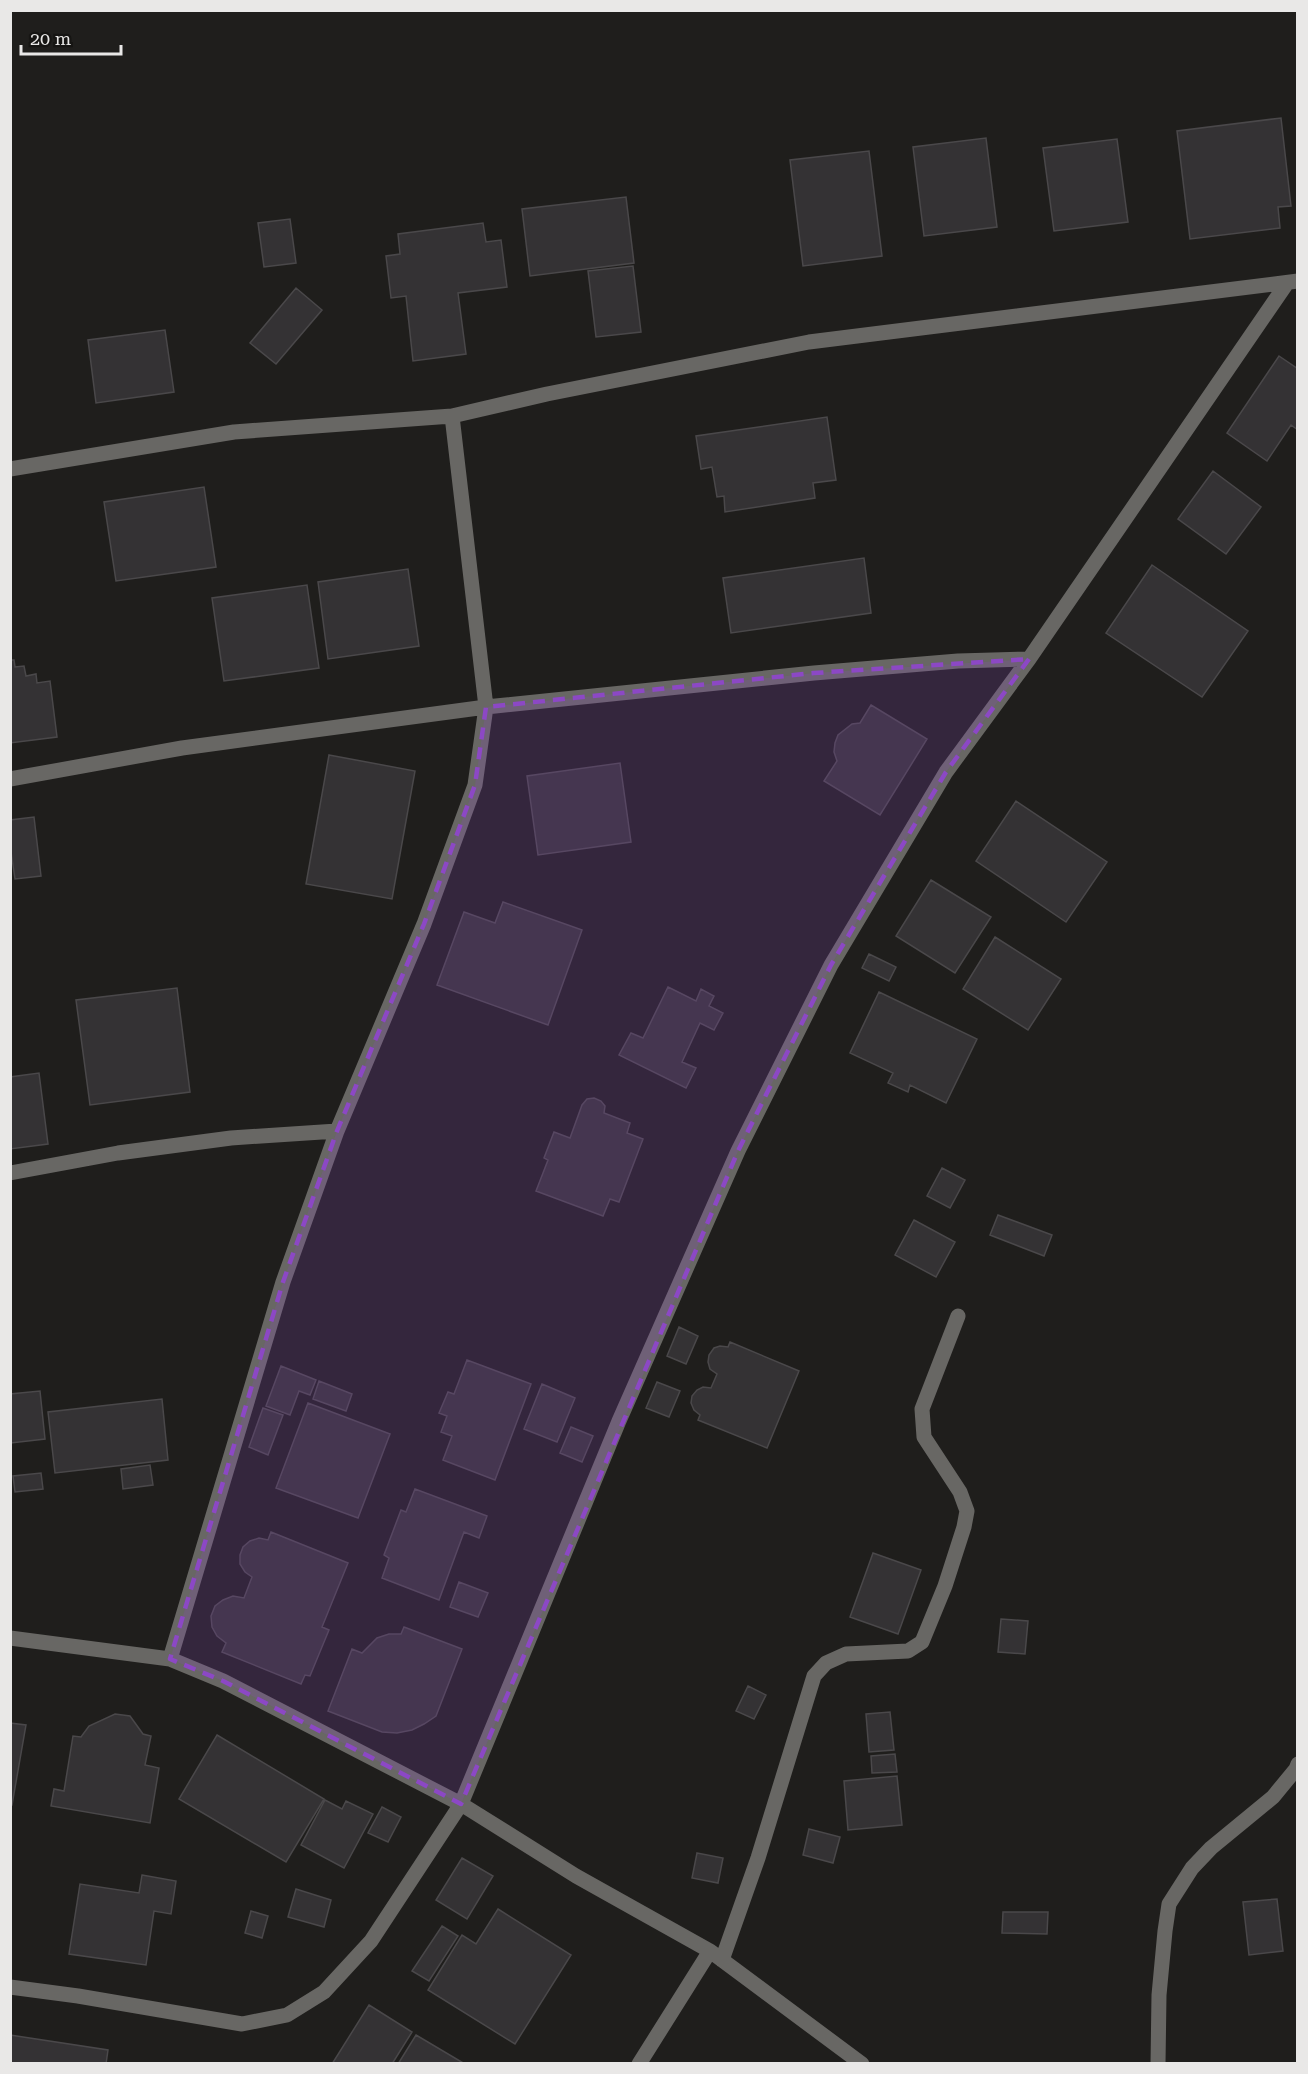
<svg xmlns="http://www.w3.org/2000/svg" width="1308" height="2074" font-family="'Roboto Serif',serif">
  <rect width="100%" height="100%" fill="#1f1e1c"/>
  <path fill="#343234" stroke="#4a484a" stroke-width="1.5" d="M1281,118L1291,206L1278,207L1280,228L1190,239L1177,131Z
    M986,138L997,227L924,236L913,147Z
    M1117,139L1128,222L1054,231L1043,148Z
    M869,151L882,256L803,266L790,160Z
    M626,197L634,263L530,276L522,209Z
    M290,219L296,263L264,267L258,223Z
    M483,223L486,242L501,240L507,287L458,293L466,354L413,361L406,296L391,298L386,256L400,254L398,234Z
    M633,266L641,332L596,337L588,271Z
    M296,288L322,310L276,364L250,343Z
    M165,330L174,392L96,403L88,340Z
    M1279,356L1298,369V430L1291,425L1267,461L1227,433Z
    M827,417L836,480L813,483L815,498L725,512L724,496L717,497L712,467L701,469L696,436Z
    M1213,471L1261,507L1226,554L1178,519Z
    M204,487L216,567L116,581L104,502Z
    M864,558L871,613L731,633L723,578Z
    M1152,565L1248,631L1202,697L1106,633Z
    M408,569L419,646L328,659L318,582Z
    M307,585L319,668L224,681L212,598Z
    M10,660H14L15,667L24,666L26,676L36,674L37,683L50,681L57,737L10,743Z
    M871,705L927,739L880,815L824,781L837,761L834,752L835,743L838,735L852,724L860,723Z
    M329,755L415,771L392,899L306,884Z
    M620,763L631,842L538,855L527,776Z
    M1016,801L1107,862L1066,922L976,861Z
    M34,817L41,876L15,879L10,845V820Z
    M931,880L991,917L955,973L896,936Z
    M503,902L582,930L548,1025L437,985L464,912L495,923Z
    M995,937L1061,979L1028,1030L963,989Z
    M869,954L896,967L889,981L862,968Z
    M668,987L696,1001L701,989L714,996L709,1006L723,1013L714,1030L700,1023L682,1062L696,1068L686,1088L619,1055L631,1033L643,1038Z
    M177,988L190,1092L90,1105L76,1000Z
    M879,992L977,1039L946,1103L910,1085L908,1092L888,1083L893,1073L850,1053Z
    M39,1073L48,1144L10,1149V1077Z
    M594,1098L601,1101L605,1106L604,1113L630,1123L627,1133L643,1139L619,1202L610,1199L603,1216L536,1191L548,1160L544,1158L554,1132L570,1138L582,1105L587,1099Z
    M942,1168L965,1180L950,1208L927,1196Z
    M998,1215L1052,1235L1044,1256L990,1235Z
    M914,1220L955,1242L936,1277L895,1255Z
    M679,1327L698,1336L686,1364L667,1356Z
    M730,1342L799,1371L767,1448L698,1420L700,1415L694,1410L691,1403L692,1396L697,1390L703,1387L711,1388L717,1374L710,1369L708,1362L709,1355L714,1348L720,1346L728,1347Z
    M467,1360L531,1384L495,1480L443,1460L452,1436L441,1432L447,1416L439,1413L448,1392L454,1394Z
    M281,1366L316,1380L310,1395L299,1391L290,1415L266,1406Z
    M319,1381L352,1394L346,1411L313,1399Z
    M657,1382L680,1391L669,1417L646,1408Z
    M542,1384L575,1398L557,1442L524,1429Z
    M40,1391L45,1439L11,1443L10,1394Z
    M162,1399L168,1460L55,1473L48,1412Z
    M308,1403L390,1434L358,1518L276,1488Z
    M263,1408L283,1415L268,1455L249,1447Z
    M571,1427L593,1436L582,1462L560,1453Z
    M150,1465L153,1485L123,1489L121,1469Z
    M41,1473L43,1489L15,1492L13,1476Z
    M415,1489L487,1516L479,1538L464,1532L439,1600L382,1578L389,1558L384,1555L401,1510L406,1512Z
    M271,1532L348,1563L322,1627L329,1630L310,1676L305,1675L301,1684L222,1652L226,1643L217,1636L212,1627L211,1616L215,1606L223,1600L233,1596L244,1598L252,1577L245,1572L240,1564V1555L243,1547L250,1541L259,1538L268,1540Z
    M873,1553L921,1570L898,1634L850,1617Z
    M459,1582L488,1593L478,1617L450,1607Z
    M1001,1619L1028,1621L1025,1654L998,1652Z
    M404,1627L462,1649L436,1716L424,1724L412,1730L397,1733L382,1732L328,1711L352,1649L362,1653L377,1638L389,1634H401Z
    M748,1686L766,1695L754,1719L736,1711Z
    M890,1712L894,1750L869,1752L866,1714Z
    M115,1714L130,1716L143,1734L151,1736L145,1765L159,1768L150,1823L51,1806L54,1789L64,1791L73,1736L81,1737L89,1726Z
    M10,1723L26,1725L12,1805H10Z
    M217,1735L324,1799L286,1862L179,1799Z
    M895,1754L897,1772L872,1773L871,1756Z
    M897,1776L902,1825L848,1830L844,1781Z
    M325,1800L342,1809L346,1801L373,1814L344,1868L301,1845Z
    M382,1807L401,1817L388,1842L368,1833Z
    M809,1829L840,1837L833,1863L803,1855Z
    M697,1853L723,1858L718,1883L692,1878Z
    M462,1858L493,1876L467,1919L436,1900Z
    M142,1875L176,1881L171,1914L154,1911L146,1965L69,1954L80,1884L139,1893Z
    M296,1889L331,1900L324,1927L288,1917Z
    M1277,1899L1283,1951L1249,1955L1243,1902Z
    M498,1909L571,1955L515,2044L428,1990L462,1935L476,1944Z
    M251,1911L268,1916L262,1938L245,1933Z
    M1003,1912H1048L1047,1934L1002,1933Z
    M442,1926L458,1936L429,1981L412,1971Z
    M369,2005L412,2032L392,2064H332Z
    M10,2035L108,2050L106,2064H10Z
    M416,2035L465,2064H398Z"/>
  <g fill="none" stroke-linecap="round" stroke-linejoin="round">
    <path stroke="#686764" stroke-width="15" d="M10,469L234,432L452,416L547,394L809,342L1298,281
      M10,779L182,748L486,707L814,673L958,661L1029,659
      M10,1173L118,1153L231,1138L337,1131
      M10,1638L170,1659L223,1681L461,1804L576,1876L710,1951L862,2064
      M170,1659L283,1282L337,1131L424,924L475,785L486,707L452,416
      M722,1960L758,1858L814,1676L826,1663L846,1654L908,1651L922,1642L945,1586L964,1527L967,1511L960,1492L924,1437L922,1409L958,1316
      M10,1987L78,1996L242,2024L287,2015L324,1992L371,1941L461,1804L619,1421L738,1151L831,965L946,772L1029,659L1287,283
      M639,2064L710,1951
      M1158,2064L1159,1995L1165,1931L1169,1904L1192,1868L1211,1848L1273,1797L1296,1769L1298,1764"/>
  </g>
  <path fill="#8c48c5" fill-opacity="0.2" stroke="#8c48c5" stroke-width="4.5" stroke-dasharray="12 8" stroke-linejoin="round" d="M1029,659L946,772L831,965L738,1151L461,1804L223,1681L170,1659L283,1282L337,1131L424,924L475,785L486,707L814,673Z"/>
  <rect width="1308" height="2074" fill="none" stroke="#e9e8e7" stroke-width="24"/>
  <path d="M21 45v9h100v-9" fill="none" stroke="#e9e8e7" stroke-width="3"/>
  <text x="30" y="45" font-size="18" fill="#e9e8e7" stroke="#161513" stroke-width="4.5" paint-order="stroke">20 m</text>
</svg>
